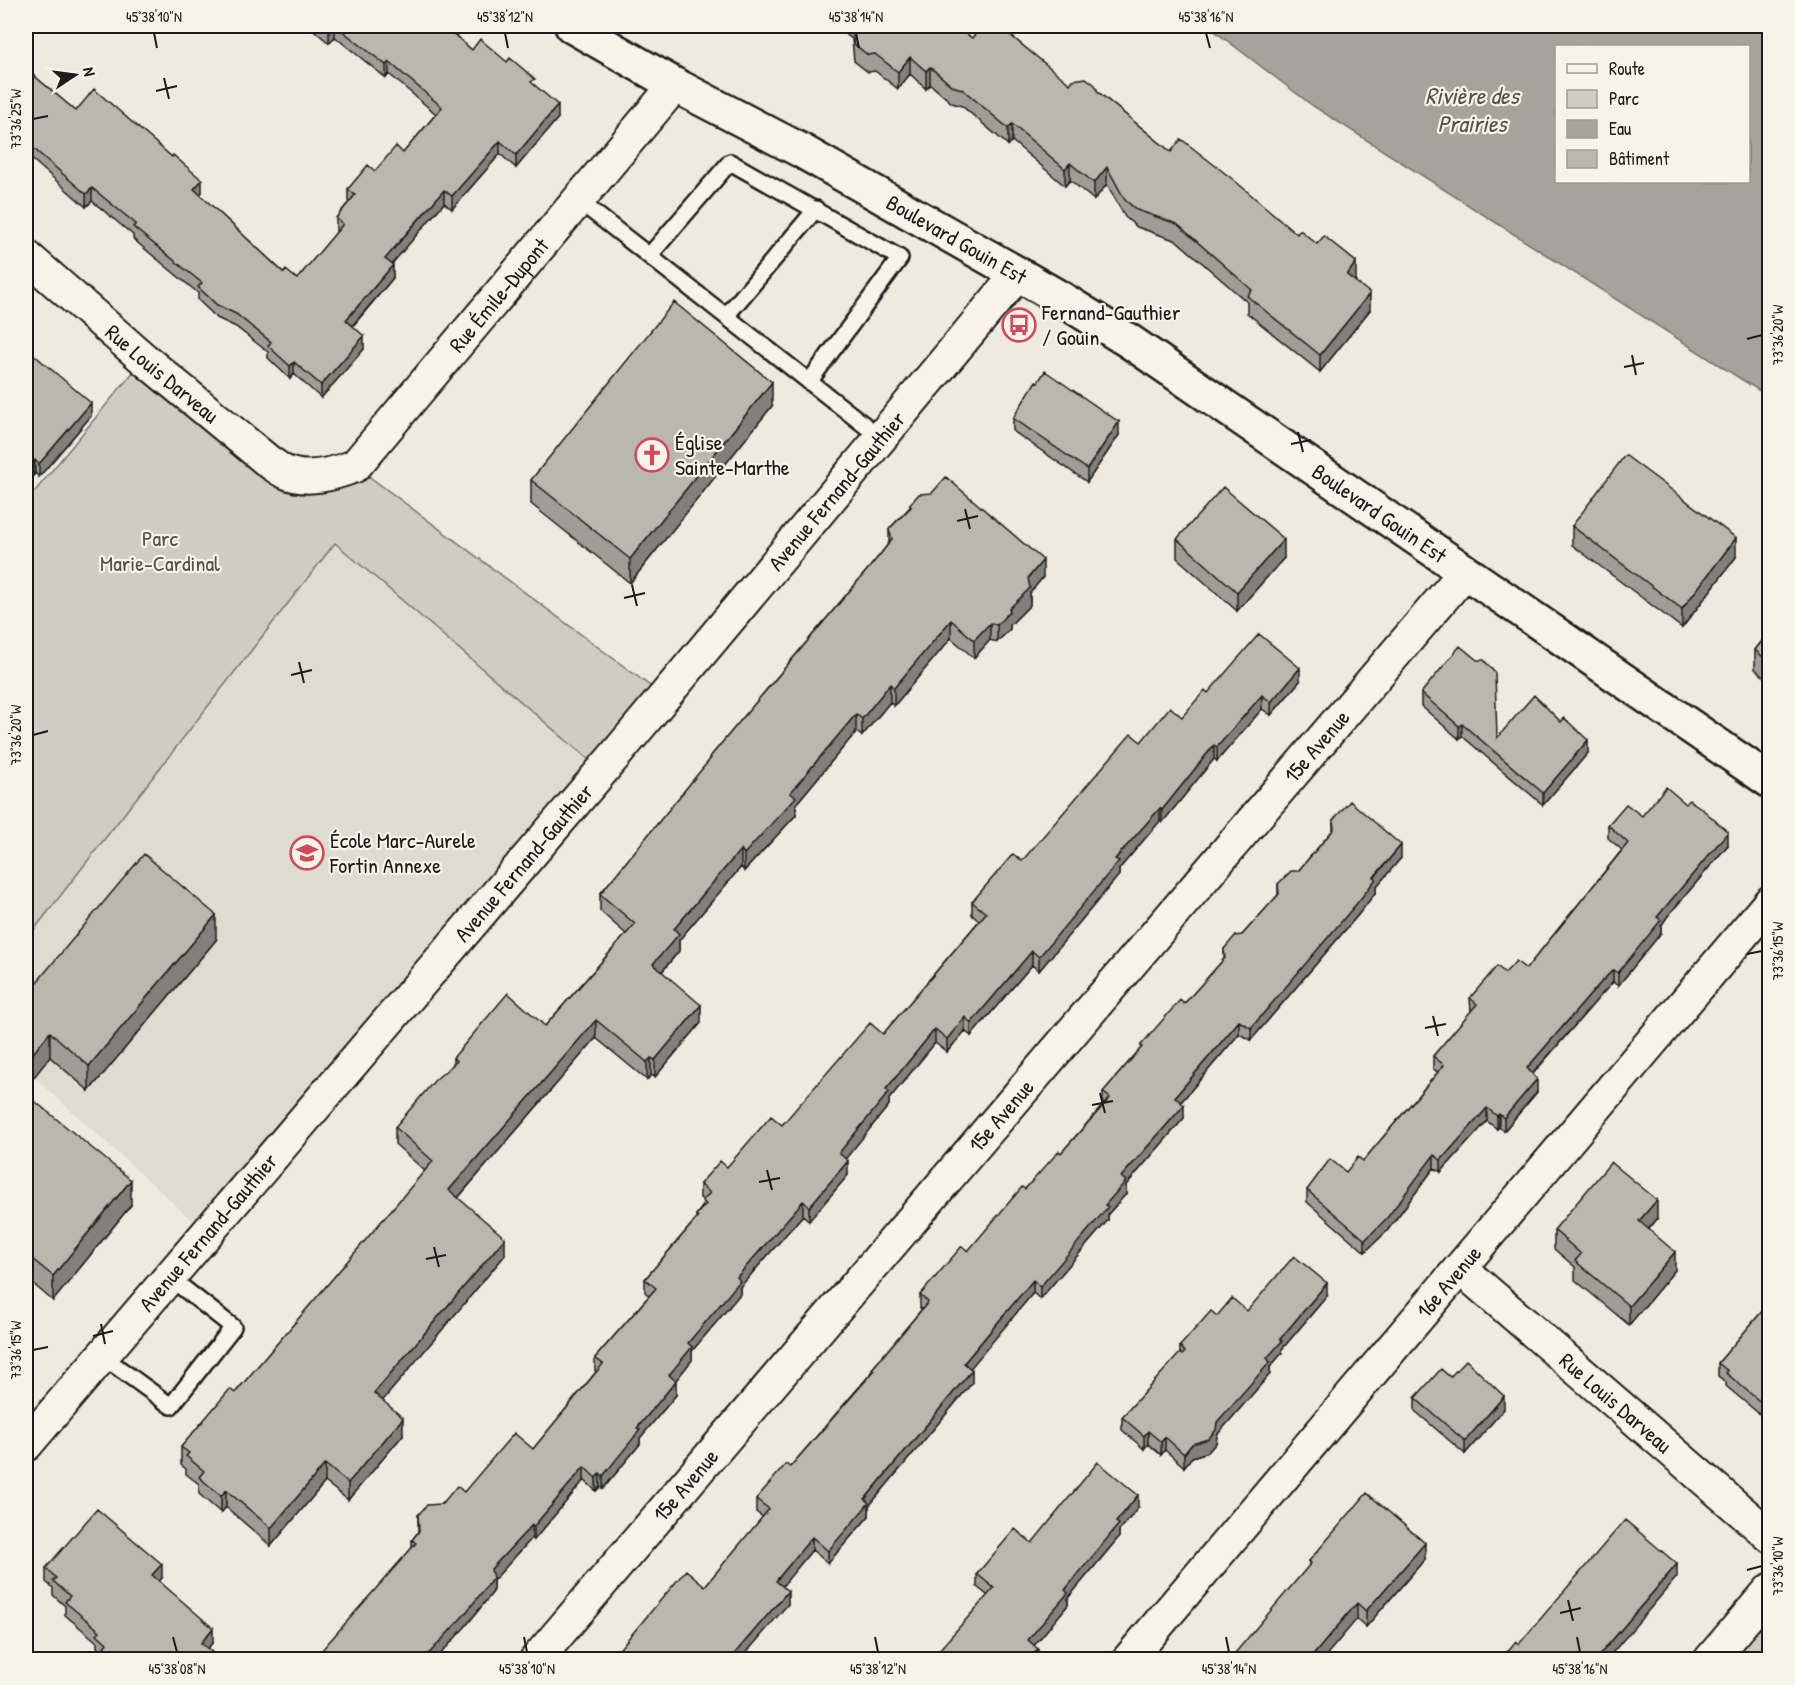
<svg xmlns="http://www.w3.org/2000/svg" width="1795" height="1685" font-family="'Patrick Hand',sans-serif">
  <rect width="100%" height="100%" fill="#eeeae0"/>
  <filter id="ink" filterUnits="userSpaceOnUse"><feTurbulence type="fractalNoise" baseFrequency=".0167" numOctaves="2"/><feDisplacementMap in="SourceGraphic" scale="12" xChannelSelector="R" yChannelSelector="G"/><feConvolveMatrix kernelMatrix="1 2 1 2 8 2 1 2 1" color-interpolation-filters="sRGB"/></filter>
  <g filter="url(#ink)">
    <path fill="#dedbd1" d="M335,543L595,765L202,1229L26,1070V940Z"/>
    <path fill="#cfccc3" stroke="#767470" stroke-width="1.5" d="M144,359L269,462L355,466L665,697L595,765L335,543L26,940V502Z
      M1769,1590V1659H1710Z"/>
    <path fill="#a6a39d" stroke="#6f6d69" stroke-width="1.5" fill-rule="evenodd" d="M1208,26H1769V397L1313,106ZM1556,46H1748V182H1556Z"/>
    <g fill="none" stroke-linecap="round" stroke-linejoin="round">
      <defs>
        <path id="lane" d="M578,200L881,438
          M649,256L730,162L900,258L809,382
          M726,316L816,209
          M102,1356L171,1406L233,1327L169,1277"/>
        <g id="street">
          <path id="s1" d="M26,256L144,359L269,462C274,465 280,470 285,472C307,482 334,474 355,466L675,85"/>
          <path id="s2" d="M1460,1268L1770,1536"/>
          <path id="s3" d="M26,1445L618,752L1017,275"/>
          <path id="s4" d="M536,1660L1465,572"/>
          <path id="s5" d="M1128,1660L1770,902"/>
          <path d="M1710,1660L1770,1590"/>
        </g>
        <g id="secondary">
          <path id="s6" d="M572,26L675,85L800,150L1060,298L1129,341L1770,781"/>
        </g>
      </defs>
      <use href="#lane" stroke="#1c1c1c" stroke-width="20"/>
      <use href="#street" stroke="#1c1c1c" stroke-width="36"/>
      <use href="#secondary" stroke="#1c1c1c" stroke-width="38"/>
      <use href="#lane" stroke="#f7f3e8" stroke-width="15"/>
      <use href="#street" stroke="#f7f3e8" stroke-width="32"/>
      <use href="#secondary" stroke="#f7f3e8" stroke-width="33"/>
    </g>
    <path fill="#a09d96" stroke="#1c1c1c" stroke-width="1.5" d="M309,26H444L472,50L535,86L558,118L516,168L500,154L452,209L444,203L391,264L393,278L353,326L364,349L321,398L294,374L290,379L268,358V352L236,327L217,318L198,300V293L133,239V235L92,201L86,207L26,154V69L76,111L202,192L200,195L284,273L297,279L337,232L336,231V218L349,202L348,201V189L403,153L436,114L389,74L386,78L335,37L329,43Z
      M835,26H956L972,38L1070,84L1098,92L1171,152L1297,234L1356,280L1355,281L1370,310L1320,372L1247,313V302L1177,241L1137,227L1125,217L1107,184L1094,200L1070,180L1065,186L1012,141L1008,145L962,106L952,103L930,84L926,89L910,74L898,89L875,71L868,72L854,61L852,39Z
      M26,348L91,416L39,477L35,473L33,476L26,470Z
      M772,406L630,583L531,504V480Z
      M1013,418L1119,435L1087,482L1013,431Z
      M910,504L1043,577L1030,593V605L1010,625V629L997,642L990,640L974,658L951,638L894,706L890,702L862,736L856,732L796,804V815L744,871L741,867L679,940V951L662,972L701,1023L655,1077L651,1075L647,1080L596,1038L458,1198L505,1255L382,1401L403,1435L348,1500L325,1482L271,1546L226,1507L221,1513L199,1494V1484L186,1474V1469L181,1465V1447L235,1393L425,1171L395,1144V1127L453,1065V1058L545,1026L626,934L600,911V894L710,760V757L879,556L889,543V529L910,507Z
      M1572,526L1736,557L1682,628L1572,545Z
      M1177,539L1284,558L1237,611L1177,558Z
      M1770,631V682L1755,669V650Z
      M1300,681L1271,715L1262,709L1217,761L1214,759L1162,823L1160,821L1119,869V875L1039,971L1032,965L971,1036L965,1031L947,1052L935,1043L889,1099V1105L845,1159L848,1175L809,1221L803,1215L740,1287V1294L692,1351V1360L675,1381L676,1395L640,1438V1444L603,1489L600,1487L596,1491L584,1480L534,1540L532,1538L493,1581V1592L465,1627L412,1548V1540L418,1532V1515L464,1492L533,1449L596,1372L595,1371V1358L649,1296L645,1292V1279L696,1219V1215L702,1207L703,1200L700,1198V1184L727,1167L782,1125L883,1034L979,921L972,915V902L1022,861L1141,742L1182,717L1208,693Z
      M1421,693L1497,738L1588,753L1543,805L1462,736L1459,739L1421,706Z
      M1642,816L1728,845L1667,917L1661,926V933L1618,986L1613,982L1602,994L1533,1074L1537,1092L1504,1131L1499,1127L1497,1129L1487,1121L1441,1172L1434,1168L1387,1231L1365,1252L1307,1202V1190L1346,1172L1363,1161L1438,1072L1433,1069V1056L1471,1012L1470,998L1505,973L1526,969L1622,850L1608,838V825Z
      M1333,820L1401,858L1376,887V892L1358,915L1251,1040L1239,1034L1181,1102L1184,1118L1126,1185V1194L1108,1214V1220L1040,1299L1033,1293L970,1368L972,1383L869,1506V1516L828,1563L812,1550L782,1586L788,1604L705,1586L763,1517L756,1512V1499L790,1467L872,1372V1369L922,1309L920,1308V1295L968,1251L1025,1189L1061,1153L1103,1105V1092L1141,1048V1045L1184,1004L1224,959V949L1242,935L1278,895V884L1298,871L1333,830Z
      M216,940L89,1091L50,1057L26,995Z
      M26,1094L131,1205L53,1301L26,1278Z
      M1657,1219L1649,1229L1675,1270L1629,1325L1575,1280V1267L1554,1249V1230Z
      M1327,1296L1282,1349V1353L1270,1367V1374L1217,1435L1216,1443L1208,1452L1192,1457L1184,1467L1165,1450L1161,1455L1148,1444L1144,1449L1122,1430V1417L1180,1354V1346L1217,1316L1247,1311Z
      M1770,1302V1423L1726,1386V1382L1718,1376V1363Z
      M1450,1377L1504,1409L1465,1454L1415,1411V1398Z
      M1138,1508L1119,1531V1537L1068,1598V1605L1034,1645L1038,1659L987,1595L977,1587V1574L1032,1543Z
      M1425,1559L1366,1627L1357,1619L1309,1565V1561Z
      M46,1568L162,1578L159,1581L213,1642L207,1649L220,1659H104V1654L97,1647V1642L65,1615V1606L53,1595V1588L46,1582Z"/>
    <path fill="#82807a" stroke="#1c1c1c" stroke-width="1.5" d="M333,26H335V37L329,43V30Z
      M910,57V74L898,89V72Z
      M389,62V74L386,78V65Z
      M930,67V84L926,89V71Z
      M558,105V118L516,168V155Z
      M1012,124V141L1008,145V128Z
      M500,141V154L452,209V196Z
      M1070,163V180L1065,186V169Z
      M1107,167V184L1094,200V183Z
      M202,180V192L194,202V189Z
      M92,188V201L86,207V194Z
      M444,190V203L385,272V259Z
      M1356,262V280L1347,292V275Z
      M393,265V278L346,333V320Z
      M1370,293V310L1320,372V355Z
      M364,336V349L321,398V385Z
      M294,362V374L290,379V366Z
      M772,382V406L630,583V559Z
      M91,403V416L39,477V464Z
      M1119,422V435L1087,482V469Z
      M35,460V473L33,476V464Z
      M1736,538V557L1682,628V609Z
      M1284,539V558L1237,611V592Z
      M1043,560V577L1030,593V605L1010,625V629L997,642V625L1009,609L1028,578Z
      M951,620V638L894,706V688Z
      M990,623V640L974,658V640Z
      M1300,668V681L1271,715V702Z
      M890,684V702L862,736V719Z
      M1262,695V709L1217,761V747Z
      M856,714V732L796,804V815L744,871V854L790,793Z
      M1462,724V736L1459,739V726Z
      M1588,740V753L1543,805V793Z
      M1214,745V759L1162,823V810Z
      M1160,808V821L1119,869V875L1039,971V957L1115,859Z
      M1728,832V845L1667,917L1661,926V933L1618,986V973L1657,917L1667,905Z
      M1401,845V858L1376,887V892L1358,915L1251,1040V1028Z
      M741,849V867L679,940V951L653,982V964L674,929Z
      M216,915V940L89,1091V1066Z
      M1032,951V965L971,1036V1023Z
      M1613,970V982L1602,994L1527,1080V1068L1602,981Z
      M701,1005V1023L655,1077V1060Z
      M965,1017V1031L947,1052V1039Z
      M596,1020V1038L449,1208V1190Z
      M1239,1021V1034L1175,1109V1097Z
      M935,1029V1043L889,1099V1105L839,1167V1153L886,1089Z
      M50,1032V1057L26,1087V1062Z
      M651,1058V1075L647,1080V1062Z
      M1537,1079V1092L1504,1131V1118Z
      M1184,1105V1118L1126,1185V1194L1108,1214V1220L1040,1299V1287L1105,1205L1121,1177Z
      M1487,1108V1121L1441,1172V1160Z
      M1499,1114V1127L1497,1129V1116Z
      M1434,1155V1168L1387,1231L1365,1252V1240Z
      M848,1161V1175L809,1221V1207Z
      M131,1180V1205L53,1301V1276Z
      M1657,1200V1219L1639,1240V1221Z
      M803,1201V1215L740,1287V1294L692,1351V1360L669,1389V1375L688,1343L737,1277Z
      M505,1238V1255L374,1411V1393Z
      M1675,1252V1270L1629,1325V1306Z
      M1033,1280V1293L964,1376V1363Z
      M1327,1283V1296L1282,1349V1353L1270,1367V1374L1217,1435L1216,1443L1208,1452L1192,1457L1184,1467V1454L1192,1444L1217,1422L1267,1358L1280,1339Z
      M972,1370V1383L869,1506V1516L828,1563V1551L865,1499Z
      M676,1381V1395L640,1438V1444L603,1489V1476L637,1428Z
      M1504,1396V1409L1465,1454V1441Z
      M403,1418V1435L348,1500V1483Z
      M1148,1431V1444L1144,1449V1436Z
      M1165,1437V1450L1161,1455V1442Z
      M325,1464V1482L271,1546V1528Z
      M584,1467V1480L534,1540V1526Z
      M600,1473V1487L596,1491V1478Z
      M226,1490V1507L221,1513V1496Z
      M1138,1495V1508L1119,1531V1537L1068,1598V1605L1028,1653V1640L1065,1590L1116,1522Z
      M532,1525V1538L493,1581V1592L465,1627L436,1659H424L491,1569Z
      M812,1537V1550L776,1594V1581Z
      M1425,1543V1559L1366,1627V1611Z
      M162,1564V1578L152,1589V1575Z
      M1677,1564V1577L1607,1659H1596Z
      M788,1591V1604L741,1659H730Z
      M1357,1603V1619L1323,1659H1310Z
      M213,1628V1642L201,1657V1643Z
      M1038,1649V1659H1029Z"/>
    <path fill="#bab7af" stroke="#1c1c1c" stroke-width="1.5" d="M323,26H333L329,30Z
      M336,26H444L472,50L480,39L507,62L510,58L535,79L531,82L558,105L516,155L500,141L452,196L444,190L405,235L385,259L393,265L346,320L364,336L321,385L294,362L290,366L268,346L271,342L236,314L217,305L198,287L202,283L133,227L136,224L92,188L86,194L26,142V69L76,111L94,89L172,157L173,155L202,180L194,189L284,273L286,270L297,279L343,224L336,218L355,195L348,189L368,165L375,171L396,146L403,153L442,107L389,62L386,65Z
      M852,26H956L972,38L982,26H999L1070,84L1073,80L1086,78L1095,85L1098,92L1171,152L1181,139L1235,181L1297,234L1300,230L1317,244L1324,236L1356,262L1347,275L1370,293L1320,355L1247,296L1252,290L1177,224L1137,210L1125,200L1107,167L1094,183L1070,163L1065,169L1012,124L1008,128L962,89L952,86L930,67L926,71L910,57L898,72L875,54L868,55L854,44Z
      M674,302L772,382L630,559L531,480Z
      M26,348L91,403L39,464L35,460L33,464L26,457Z
      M1045,371L1119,422L1087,469L1013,418L1036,381L1038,382Z
      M1625,455L1736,538L1682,609L1572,526Z
      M946,477L1043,560L1028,578L1030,588L1009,609L1010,611L997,625L990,623L974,640L951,620L894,688L890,684L862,719L856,714L790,793L796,797L744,854L741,849L674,929L679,934L653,964L701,1005L655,1060L651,1058L647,1062L596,1020L449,1190L505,1238L374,1393L403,1418L348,1483L325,1464L271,1528L226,1490L221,1496L199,1477L204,1471L186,1456L189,1453L181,1447L230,1389L235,1393L433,1161L395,1127L435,1080L457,1061L453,1058L508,993L545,1026L635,924L600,894L711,758L710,757L879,556L892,539L889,529L911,507L910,504L919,494L932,493Z
      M1223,487L1284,539L1237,592L1177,539Z
      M1770,631V663L1755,650Z
      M1259,634L1300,668L1271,702L1262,695L1217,747L1214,745L1162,810L1160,808L1115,859L1119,861L1039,957L1032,951L971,1023L965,1017L947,1039L935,1029L886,1089L889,1092L839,1153L848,1161L809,1207L803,1201L737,1277L740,1281L688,1343L692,1347L669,1375L676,1381L637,1428L640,1430L603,1476L600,1473L596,1478L584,1467L534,1526L532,1525L491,1569L493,1578L465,1614L424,1659H314L416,1543L412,1540L419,1531L418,1515L427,1505L442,1504L457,1486L464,1492L514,1433L533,1449L603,1364L595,1358L656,1288L645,1279L698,1217L696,1215L706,1204L702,1201L710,1193L700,1184L720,1161L727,1167L771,1116L782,1125L870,1023L883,1034L986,913L972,902L1013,854L1022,861L1131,734L1141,742L1170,707L1182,717L1205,690L1208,693Z
      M1460,646L1477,660H1484L1495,673L1497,738L1534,695L1561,722L1564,718L1588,740L1543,793L1462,724L1459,726L1421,693Z
      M1666,787L1686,804L1689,800L1701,808L1728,832L1667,905L1657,917L1661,920L1618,973L1613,970L1602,981L1527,1068L1537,1079L1504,1118L1499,1114L1497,1116L1487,1108L1441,1160L1434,1155L1387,1218L1365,1240L1307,1190L1330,1159L1346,1172L1358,1157L1363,1161L1444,1065L1433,1056L1477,1004L1470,998L1497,966L1505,973L1516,961L1526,969L1628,843L1608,825L1626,804L1642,816Z
      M1350,801L1401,845L1374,877L1376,879L1358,902L1251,1028L1239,1021L1175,1097L1184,1105L1121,1177L1126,1181L1105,1205L1108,1207L1040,1287L1033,1280L964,1363L972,1370L865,1499L869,1503L828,1551L812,1537L776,1581L788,1591L730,1659H611L686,1570L705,1586L769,1509L756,1499L786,1464L790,1467L874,1371L872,1369L928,1302L920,1295L962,1246L968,1251L1022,1187L1025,1189L1059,1151L1061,1153L1110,1098L1103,1092L1142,1047L1141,1045L1180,1000L1184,1004L1225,958L1224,949L1235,936L1242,935L1279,894L1278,884L1291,871H1298L1334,829L1333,820Z
      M144,854L216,915L89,1066L50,1032L26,1062V995Z
      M26,1094L131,1180L53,1276L26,1254Z
      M1611,1162L1657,1200L1639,1221L1675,1252L1629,1306L1575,1261L1581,1254L1554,1230Z
      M1294,1256L1327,1283L1280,1339L1282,1341L1267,1358L1270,1362L1217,1422L1216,1430L1208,1439L1192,1444L1184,1454L1165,1437L1161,1442L1148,1431L1144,1436L1122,1417L1180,1353L1182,1355L1185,1352L1180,1346L1211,1311L1217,1316L1232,1298L1247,1311Z
      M1770,1302V1410L1726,1373L1728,1371L1718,1363Z
      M1466,1360L1504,1396L1465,1441L1415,1398L1441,1369L1450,1377Z
      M1098,1462L1138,1495L1116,1522L1119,1524L1065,1590L1068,1593L1028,1640L1038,1649L1029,1659H931L994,1588L977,1574L1015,1529L1032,1543Z
      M1367,1493L1425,1543L1366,1611L1357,1603L1310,1659H1230L1311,1563L1309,1561Z
      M97,1509L162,1564L152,1575L213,1628L201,1643L220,1659H119L104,1647L107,1643L97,1634L100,1631L65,1602L70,1596L53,1581L56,1578L46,1568Z
      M1625,1520L1677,1564L1596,1659H1501L1516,1641L1519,1644Z"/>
  </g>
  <path fill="none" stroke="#1c1c1c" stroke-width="2" d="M154,33L157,48M505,33L508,48M856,33L859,48M1206,33L1210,48M164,78L169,99M156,91L177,86M33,119L48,116M1747,339L1762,335M1632,355L1636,375M1624,367L1644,363M1298,432L1303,452M1291,444L1311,440M965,509L970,529M957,521L978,516M632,585L637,606M624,598L645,593M299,662L304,683M291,675L312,670M33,735L48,731M1747,954L1762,951M1433,1016L1438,1036M1425,1028L1446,1024M1100,1093L1105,1113M1092,1105L1113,1101M767,1170L772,1190M759,1182L780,1178M434,1247L439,1267M426,1259L446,1255M101,1324L105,1344M93,1336L113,1331M33,1350L48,1347M1747,1570L1762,1566M1568,1600L1573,1621M1560,1613L1581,1608M173,1637L177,1652M524,1637L527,1652M875,1637L878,1652M1226,1637L1229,1652M1577,1637L1580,1652"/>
  <defs>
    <symbol id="bus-ring" viewBox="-11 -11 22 22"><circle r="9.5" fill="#f7f3e8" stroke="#d1495b" stroke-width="1.5"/><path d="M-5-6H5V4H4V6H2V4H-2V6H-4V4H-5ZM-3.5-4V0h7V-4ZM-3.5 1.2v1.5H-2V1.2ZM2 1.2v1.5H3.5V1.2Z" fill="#d1495b"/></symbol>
    <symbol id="church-ring" viewBox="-11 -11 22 22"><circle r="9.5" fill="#f7f3e8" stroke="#d1495b" stroke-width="1.5"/><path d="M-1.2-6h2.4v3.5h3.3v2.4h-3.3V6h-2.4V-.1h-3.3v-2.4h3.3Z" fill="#d1495b"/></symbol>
    <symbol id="school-ring" viewBox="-11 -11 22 22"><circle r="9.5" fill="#f7f3e8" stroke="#d1495b" stroke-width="1.5"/><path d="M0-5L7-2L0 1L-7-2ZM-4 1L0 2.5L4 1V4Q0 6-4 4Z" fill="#d1495b"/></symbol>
  </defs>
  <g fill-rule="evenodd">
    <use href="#bus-ring" x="1000" y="306" width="38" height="38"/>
    <use href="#church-ring" x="633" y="436" width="38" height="38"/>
    <use href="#school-ring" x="288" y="834" width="38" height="38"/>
  </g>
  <g text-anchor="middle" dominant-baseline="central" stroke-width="4.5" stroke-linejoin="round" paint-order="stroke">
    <g font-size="22" fill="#1c1c1c" stroke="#f7f3e8">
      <text stroke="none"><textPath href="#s6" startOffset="440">Boulevard Gouin Est</textPath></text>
      <text stroke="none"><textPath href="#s1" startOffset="633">Rue Émile-Dupont</textPath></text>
      <text stroke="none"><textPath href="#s1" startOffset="180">Rue Louis Darveau</textPath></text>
      <text stroke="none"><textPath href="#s3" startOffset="1252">Avenue Fernand-Gauthier</textPath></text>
      <text stroke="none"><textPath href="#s6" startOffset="944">Boulevard Gouin Est</textPath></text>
      <text stroke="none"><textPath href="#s4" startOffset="1202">15e Avenue</textPath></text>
      <text stroke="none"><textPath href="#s3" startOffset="766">Avenue Fernand-Gauthier</textPath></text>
      <text stroke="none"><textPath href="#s4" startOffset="716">15e Avenue</textPath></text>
      <text stroke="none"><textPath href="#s3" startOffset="280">Avenue Fernand-Gauthier</textPath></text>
      <text stroke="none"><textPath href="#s5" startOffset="496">16e Avenue</textPath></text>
      <text stroke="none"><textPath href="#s2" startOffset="206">Rue Louis Darveau</textPath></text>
      <text stroke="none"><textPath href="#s4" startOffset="230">15e Avenue</textPath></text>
    </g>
    <g font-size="22" fill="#1c1c1c" stroke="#f7f3e8" text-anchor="start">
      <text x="1042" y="312">Fernand-Gauthier<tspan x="1042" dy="25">/ Gouin</tspan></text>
      <text x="675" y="442">Église<tspan x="675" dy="25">Sainte-Marthe</tspan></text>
      <text x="330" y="840">École Marc-Aurele<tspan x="330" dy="25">Fortin Annexe</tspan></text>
    </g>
    <g font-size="22" fill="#52514e" stroke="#f7f3e8">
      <text x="160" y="538">Parc<tspan x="160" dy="25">Marie-Cardinal</tspan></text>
    </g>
    <g font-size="24" font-style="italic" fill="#535250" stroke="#f7f3e8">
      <text x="1472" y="95">Rivière des<tspan x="1472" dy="28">Prairies</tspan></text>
    </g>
  </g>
  <rect width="1795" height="1685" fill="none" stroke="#f7f3e8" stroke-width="66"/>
  <rect x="1555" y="45" width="195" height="138" fill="#f7f3e8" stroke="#9f9d96" stroke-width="1.5"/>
  <rect x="1567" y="64" width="30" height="9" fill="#f7f3e8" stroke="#9f9d96" stroke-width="1.5"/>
  <text x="1609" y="75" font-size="18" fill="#1c1c1c">Route</text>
  <rect x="1567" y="90" width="30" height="18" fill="#cfccc3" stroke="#9f9d96" stroke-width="1.5"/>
  <text x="1609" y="105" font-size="18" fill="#1c1c1c">Parc</text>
  <rect x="1567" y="120" width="30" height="18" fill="#a6a39d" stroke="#9f9d96" stroke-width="1.5"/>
  <text x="1609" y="135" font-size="18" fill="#1c1c1c">Eau</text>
  <rect x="1567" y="150" width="30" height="18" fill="#bab7af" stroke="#9f9d96" stroke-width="1.5"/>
  <text x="1609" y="165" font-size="18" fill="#1c1c1c">Bâtiment</text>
  <g transform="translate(75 75) rotate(77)" stroke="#f7f3e8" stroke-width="4.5" paint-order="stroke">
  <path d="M0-4.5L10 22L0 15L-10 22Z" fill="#1c1c1c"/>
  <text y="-9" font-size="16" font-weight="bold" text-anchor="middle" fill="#1c1c1c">N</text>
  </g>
  <rect x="33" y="33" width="1729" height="1619" fill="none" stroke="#1c1c1c" stroke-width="2"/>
  <g font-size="15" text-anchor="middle" fill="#1c1c1c">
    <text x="154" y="22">45°38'10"N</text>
    <text x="505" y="22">45°38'12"N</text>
    <text x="856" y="22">45°38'14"N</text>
    <text x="1206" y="22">45°38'16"N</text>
    <text transform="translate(16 119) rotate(-90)" y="5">73°36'25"W</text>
    <text transform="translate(1778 335) rotate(-90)" y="5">73°36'20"W</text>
    <text transform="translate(16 735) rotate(-90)" y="5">73°36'20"W</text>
    <text transform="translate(1778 951) rotate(-90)" y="5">73°36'15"W</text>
    <text transform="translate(16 1350) rotate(-90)" y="5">73°36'15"W</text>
    <text transform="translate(1778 1566) rotate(-90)" y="5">73°36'10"W</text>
    <text x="177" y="1674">45°38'08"N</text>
    <text x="527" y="1674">45°38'10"N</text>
    <text x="878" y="1674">45°38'12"N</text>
    <text x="1229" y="1674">45°38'14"N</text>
    <text x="1580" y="1674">45°38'16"N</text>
  </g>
</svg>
